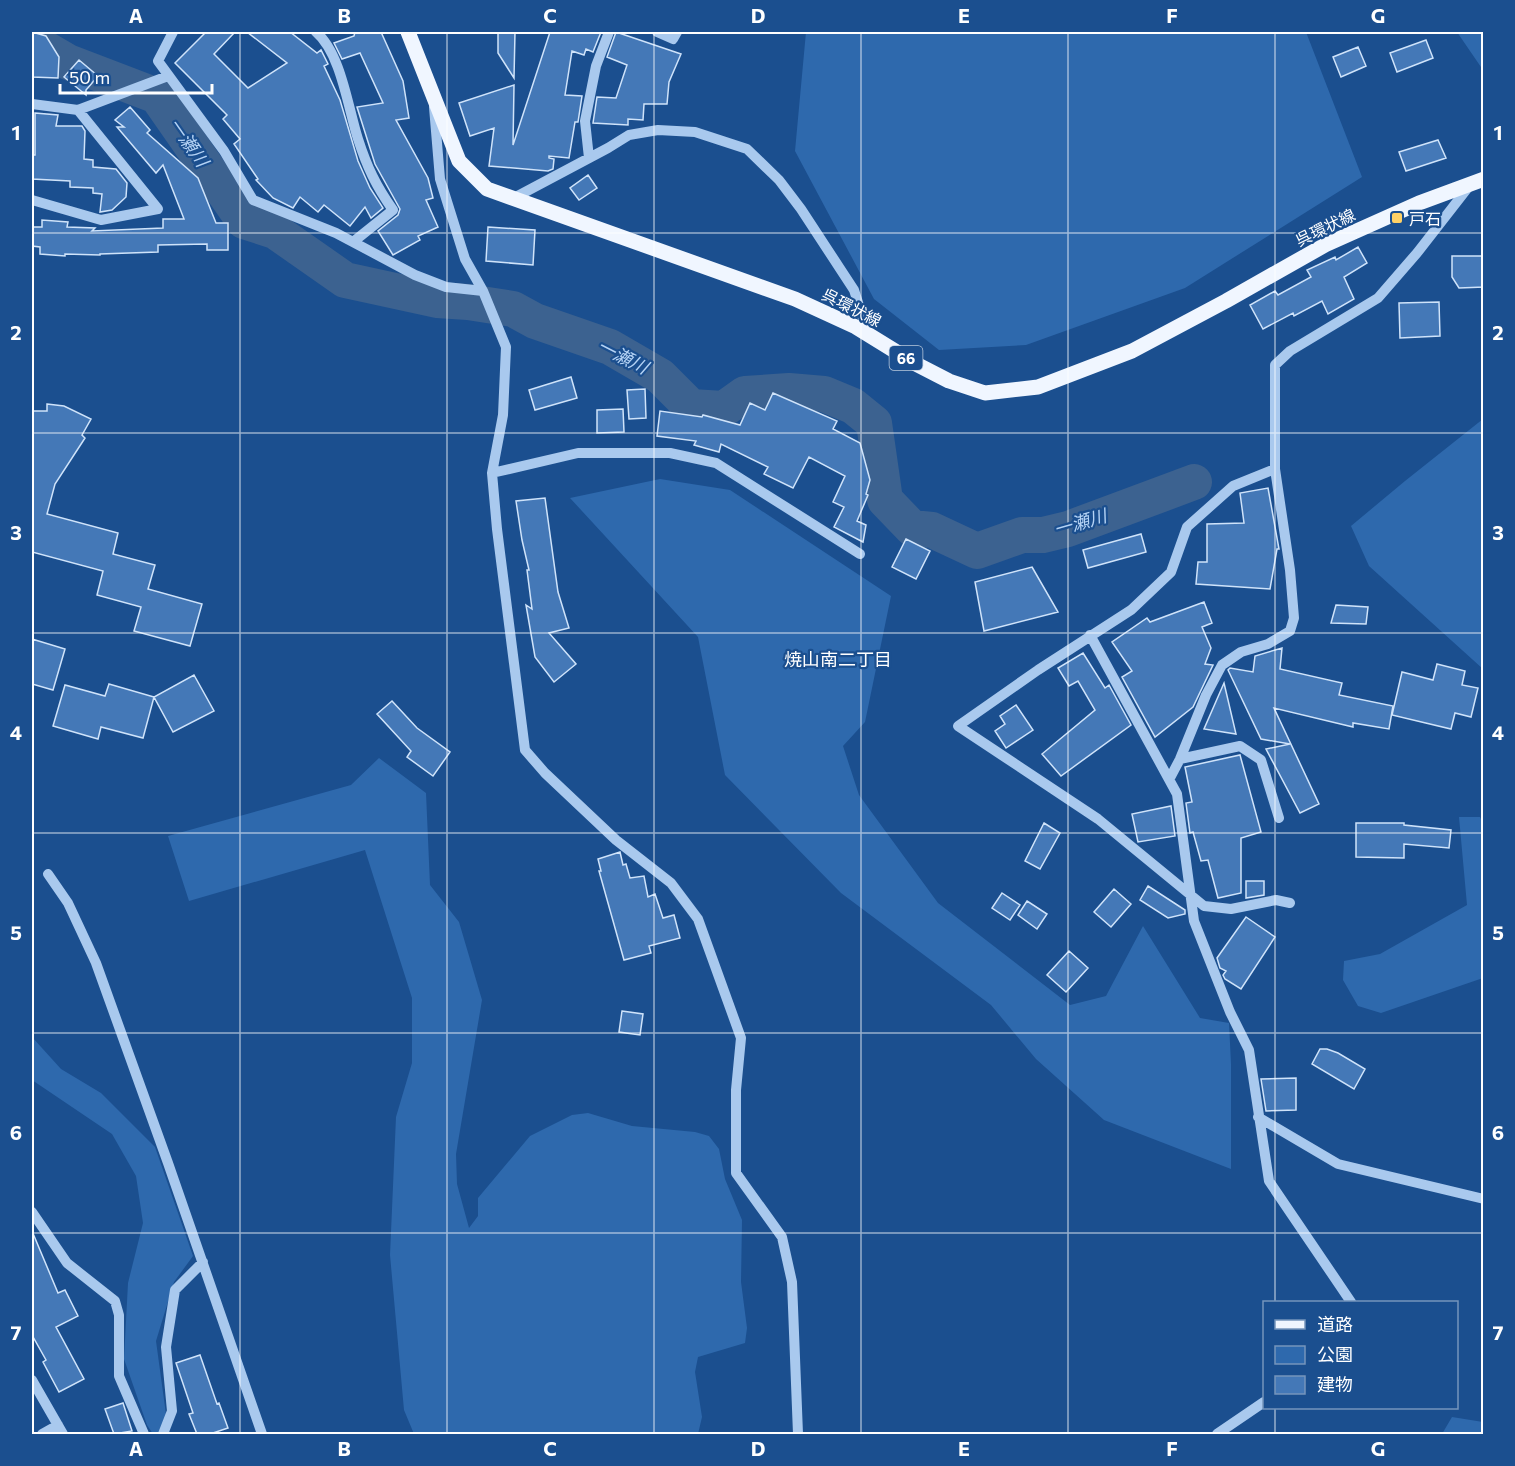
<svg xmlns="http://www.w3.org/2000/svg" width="1515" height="1466" font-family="Commissioner,'Noto Sans JP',sans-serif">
  <rect width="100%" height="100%" fill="#1b4f8f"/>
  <path fill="#2e69ad" d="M806,32H1306L1362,177L1185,288L1026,345L939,350L874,299L795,151Z
    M1457,32H1483V70Z
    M1483,419V669L1369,566L1351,526L1405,481Z
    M660,479L730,490L891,596L865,722L843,746L859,795L938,903L1070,1005L1106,996L1143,926L1200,1018L1229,1023L1231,1064V1169L1104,1120L1036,1059L991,1005L841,893L725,775L698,637L570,498Z
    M379,758L426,793L430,885L459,922L482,1000L456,1154L457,1184L469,1228L478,1216V1198L530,1136L572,1115L588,1113L632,1126L695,1132L709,1136L719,1149L725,1179L742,1220L741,1282L747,1328L745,1343L698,1357L695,1372L702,1417L698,1434H414L404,1410L390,1255L396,1117L412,1063V998L365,850L189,901L168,836L351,785Z
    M1459,817H1480L1483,823V978L1381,1013L1358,1006L1343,980L1344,961L1380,954L1467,905Z
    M32,1037L61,1069L101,1093L155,1147L193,1256L174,1282L156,1341L168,1429L171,1434H153L147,1425L124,1359L128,1283L143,1223L136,1176L112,1134L32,1080Z
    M1452,1417L1483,1422V1434H1442Z"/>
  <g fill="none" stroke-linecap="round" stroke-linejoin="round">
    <path stroke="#3c6290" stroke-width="36" d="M32,41L68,62L157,96L244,221L275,231L345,280L437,300L468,302L513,309L535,321L610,347L660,376L691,407L724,409L745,394L789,391L824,394L853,406L874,423L885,500L912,528L932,530L977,551L1022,535H1043L1068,529L1194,482"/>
  </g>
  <path fill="#4478b7" stroke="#cfe3fa" stroke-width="1.5" d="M32,32L46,36L59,57L58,78L32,77Z
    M206,32H235L214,54L248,88L287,63L247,32H290L317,53L321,50L328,64L324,66L340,100L358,161L370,188L383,208L371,218L365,207L350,226L324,205L318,212L300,197L293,208L273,198L256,180L258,179L234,144L240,139L223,119L227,115L175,63Z
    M355,32H381L403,81L409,118L396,120L428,178L433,198L426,200L438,227L418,236L420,240L393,255L378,231L398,215L400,209L375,164L357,107L383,103L360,53L342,59L334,43L354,36Z
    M498,32H515L514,78L498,53Z
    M550,32H601L593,52L586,49L584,55L572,51L565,95L582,96L578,122H575L569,158L549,156V158L554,159L553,169L548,171L489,166L494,128L470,136L459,103L514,85L513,145Z
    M616,32L681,54L669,82L667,104H644L643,120L628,119V125L593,123L597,97L616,98L627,65L607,57Z
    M1426,40L1433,58L1397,72L1390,53Z
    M1358,47L1366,66L1341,77L1333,57Z
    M79,60L98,76L86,90V95L64,77Z
    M130,107L150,130L147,133L198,178L216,223H228V250H207V244L158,245V252L100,254V255L65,254V256L40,254V247L32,246V227H42V220L68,222L67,227L95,228L92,231L163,228V219H184L163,165L156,173L117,127H124L115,120Z
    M35,113L58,115L56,126H82L85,131L84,159L93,160V167L116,169L127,183L126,197L112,210L100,212L102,194L93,193V188L70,187V181L32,179V155H35Z
    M1438,140L1446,158L1406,171L1399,152Z
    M588,175L597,188L579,200L570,188Z
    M488,227L535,230L533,265L486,261Z
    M1358,247L1367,263L1344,277L1354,299L1328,314L1322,301L1294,316L1293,313L1263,329L1250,305L1275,291L1278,295L1311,277L1307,270L1335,257L1336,260Z
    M1452,256H1484V287L1459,288L1452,277Z
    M1439,302L1440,336L1400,338L1399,303Z
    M571,377L577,398L535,410L529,390Z
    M645,389L646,418L629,419L627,390Z
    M773,393L837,421L833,429L860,443L870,480L866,494L868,495L857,521L866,525L863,542L834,527L844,507L833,502L845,476L809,457L793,488L764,474L768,467L721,444L719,452L694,445L696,441L657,436L660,411L702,417L703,415L740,425L750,403L765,410Z
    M47,404L64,406L91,419L82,435L85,438L55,484L47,514L118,533L113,554L155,565L148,589L202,604L190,646L134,631L141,607L97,595L103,571L32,552V411H47Z
    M623,409L624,432L597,433V410Z
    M1268,488L1279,549H1277L1270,589L1196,584L1198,562H1207V524L1244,523L1240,493Z
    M545,498L558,592L569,628L549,633L576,664L554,682L535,657L526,605L532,609L527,570H529L522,540L516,501Z
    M1141,534L1146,552L1088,568L1083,550Z
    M906,539L930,551L916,579L892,567Z
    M1032,567L1058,612L984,631L975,582Z
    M1204,602L1212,623L1202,627L1211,648L1205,664L1213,665L1193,707L1155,737L1122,677L1132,671L1112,642L1147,618L1150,622Z
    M1336,605L1368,607L1366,624L1331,623Z
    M32,639L65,649L53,690L32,684Z
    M1282,648L1280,669L1342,683L1339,695L1393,706L1389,729L1353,723V727L1274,708L1319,804L1300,813L1266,749L1290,744L1261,739L1228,670L1230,668L1253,672L1255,656Z
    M1083,653L1105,688L1109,685L1131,725L1061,776L1042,754L1095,710L1078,681L1069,686L1058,668Z
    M1437,664L1465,671L1462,685L1478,688L1471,717L1455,713L1451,729L1392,715L1402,672L1433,680Z
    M194,675L214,711L173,732L154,697Z
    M1224,683L1236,734L1204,729Z
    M109,684L154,697L143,738L101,727L98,739L53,726L65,685L105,696Z
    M392,701L417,728L450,752L433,776L407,757L411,751L377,714Z
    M1016,705L1033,730L1006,748L995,731L1005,724L1000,716Z
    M1240,755L1261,832L1241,838V893L1218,898L1208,860L1201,861L1193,832L1190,833L1186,803L1192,802L1185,767Z
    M1171,806L1175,836L1138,842L1132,814Z
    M1044,823L1060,833L1040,869L1025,861Z
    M1356,823H1404V825L1451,830L1449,848L1404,844V858L1356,857Z
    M620,852L623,865L626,864L630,878L644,876L648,897L655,894L663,918L674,915L680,938L649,946L651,953L624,960L599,871H601L598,859Z
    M1246,881H1264V895L1246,898Z
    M1148,886L1185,910V914L1168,918L1140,900Z
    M1114,889L1131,904L1111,927L1094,912Z
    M1002,893L1020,905L1010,920L992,908Z
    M1027,901L1047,914L1037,929L1018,915Z
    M1246,917L1275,937L1241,989L1225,979L1223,975L1226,971L1220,968L1217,958Z
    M1069,951L1088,968L1066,992L1047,975Z
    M622,1011L643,1014L640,1035L619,1032Z
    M1320,1049H1327L1338,1053L1365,1069L1354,1089L1312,1064Z
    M1296,1078V1110L1266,1111L1261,1079Z
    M32,1231L58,1293L65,1290L78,1316L56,1327L84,1379L59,1392L43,1362L46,1360L32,1335Z
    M200,1355L217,1404L219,1403L228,1428L210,1434H197L189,1414L193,1413L176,1363Z
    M123,1403L132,1431L114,1434L105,1409Z"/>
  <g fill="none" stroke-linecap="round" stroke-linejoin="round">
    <path stroke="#a9c9ee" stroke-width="10" d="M173,32L158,61L224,151L253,200L336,233L415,275L446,287L483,291
      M316,32C341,53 348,108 358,139C367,167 376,186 393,210L353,242
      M657,32L673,39L677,32
      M32,104L78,110L158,209L101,220L32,200
      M434,107L440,179L465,259L483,291L506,347L503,415L492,473L497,529L525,750L545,773L616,840L671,883L698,919L741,1038L736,1090V1173L782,1237L792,1282L798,1434
      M78,110L168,76
      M589,158L585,121L596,66L609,32
      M512,199L608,148L629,135L658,130L695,132L747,149L779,180L801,209L854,290L868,334
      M1275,469L1233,486L1187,527L1171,572L1131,610L1038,670L958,726L1098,819L1204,906L1231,909L1276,900L1290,903
      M492,473L578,453H670L716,463L860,554
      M1090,635L1177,794L1194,921L1230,1012L1249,1050L1269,1181L1351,1302
      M1180,759L1240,746L1261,760L1279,818
      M1170,778L1180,759L1206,695L1222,665L1241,652L1268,644L1290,631L1294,618L1290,570L1275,469V365L1290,351L1378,298L1417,253L1470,185
      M48,874L68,903L96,963L168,1163L262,1434
      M1258,1117L1338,1164L1484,1199
      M32,1212L67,1263L115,1301L119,1315V1376L144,1434
      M32,1380L63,1434
      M42,1434L58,1425
      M163,1434L172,1411L166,1347L175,1290L203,1262
      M1217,1434L1264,1402"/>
    <path stroke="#f0f6ff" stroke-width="15" d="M408,32L459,161L487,189L795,299L856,327L916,364L949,381L985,393L1038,387L1132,351L1226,301L1325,245L1419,203L1484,179"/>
  </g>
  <path fill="none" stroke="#fff" stroke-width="1.5" stroke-opacity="0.55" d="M240,32V1434M447,32V1434M654,32V1434M861,32V1434M1068,32V1434M1275,32V1302M32,233H1484M32,433H1484M32,633H1484M32,833H1484M32,1033H1484M32,1233H1484M1275,1408V1434"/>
  <rect fill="#ffd166" stroke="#1b4f8f" stroke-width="2" x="1391" y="212" width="12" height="12" rx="3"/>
  <g text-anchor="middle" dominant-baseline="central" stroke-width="4.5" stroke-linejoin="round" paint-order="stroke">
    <rect fill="#1b4f8f" stroke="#bbcadd" stroke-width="1.5" x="889.5" y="346" width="33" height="24" rx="4.5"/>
    <g font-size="15" font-weight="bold" fill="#fff">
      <text x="906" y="358">66</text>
    </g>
    <g font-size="16" fill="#fff" stroke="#1b4f8f" text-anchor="start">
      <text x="1409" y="218">戸石</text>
    </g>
    <g font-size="16" fill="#fff" stroke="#1b4f8f">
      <text transform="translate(1325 227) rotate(-26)">呉環状線</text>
      <text transform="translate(852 307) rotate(27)">呉環状線</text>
    </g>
    <g font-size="18" font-style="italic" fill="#b5d3f5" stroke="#1b4f8f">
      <text transform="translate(189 142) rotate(55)">一瀬川</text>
      <text transform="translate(623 356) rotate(27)">一瀬川</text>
      <text transform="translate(1080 522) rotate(-16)">一瀬川</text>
    </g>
    <g font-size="18" fill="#fff" stroke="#1b4f8f">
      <text x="838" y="659">焼山南二丁目</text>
    </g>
  </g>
  <rect width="1515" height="1466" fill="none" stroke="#1b4f8f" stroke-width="66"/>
  <rect x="1263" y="1301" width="195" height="108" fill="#1b4f8f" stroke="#7695bc" stroke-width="1.5"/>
  <rect x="1275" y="1320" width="30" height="9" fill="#f0f6ff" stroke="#7695bc" stroke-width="1.5"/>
  <text x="1317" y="1331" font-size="18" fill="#ffffff">道路</text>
  <rect x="1275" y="1346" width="30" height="18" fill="#2e69ad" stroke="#7695bc" stroke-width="1.5"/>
  <text x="1317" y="1361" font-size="18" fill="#ffffff">公園</text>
  <rect x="1275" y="1376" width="30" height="18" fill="#4478b7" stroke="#7695bc" stroke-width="1.5"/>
  <text x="1317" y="1391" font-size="18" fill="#ffffff">建物</text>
  <path d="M60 84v9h152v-9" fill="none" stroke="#ffffff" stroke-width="3"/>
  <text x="69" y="84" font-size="18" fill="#ffffff" stroke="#1b4f8f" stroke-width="4.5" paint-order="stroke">50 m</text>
  <rect x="33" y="33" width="1449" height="1400" fill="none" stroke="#fff" stroke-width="2"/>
  <g font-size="20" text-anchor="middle" font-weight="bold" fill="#fff">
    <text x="136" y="23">A</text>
    <text x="344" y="23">B</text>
    <text x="550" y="23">C</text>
    <text x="758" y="23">D</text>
    <text x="964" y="23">E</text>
    <text x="1172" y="23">F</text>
    <text x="1378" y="23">G</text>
    <text x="16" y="140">1</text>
    <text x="1498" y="140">1</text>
    <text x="16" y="340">2</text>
    <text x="1498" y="340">2</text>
    <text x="16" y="540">3</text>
    <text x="1498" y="540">3</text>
    <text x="16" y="740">4</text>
    <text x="1498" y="740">4</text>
    <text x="16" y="940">5</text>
    <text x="1498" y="940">5</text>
    <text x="16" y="1140">6</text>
    <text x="1498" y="1140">6</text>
    <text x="16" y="1340">7</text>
    <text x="1498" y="1340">7</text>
    <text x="136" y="1456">A</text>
    <text x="344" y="1456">B</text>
    <text x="550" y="1456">C</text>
    <text x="758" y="1456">D</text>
    <text x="964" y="1456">E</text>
    <text x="1172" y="1456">F</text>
    <text x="1378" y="1456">G</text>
  </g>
</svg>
